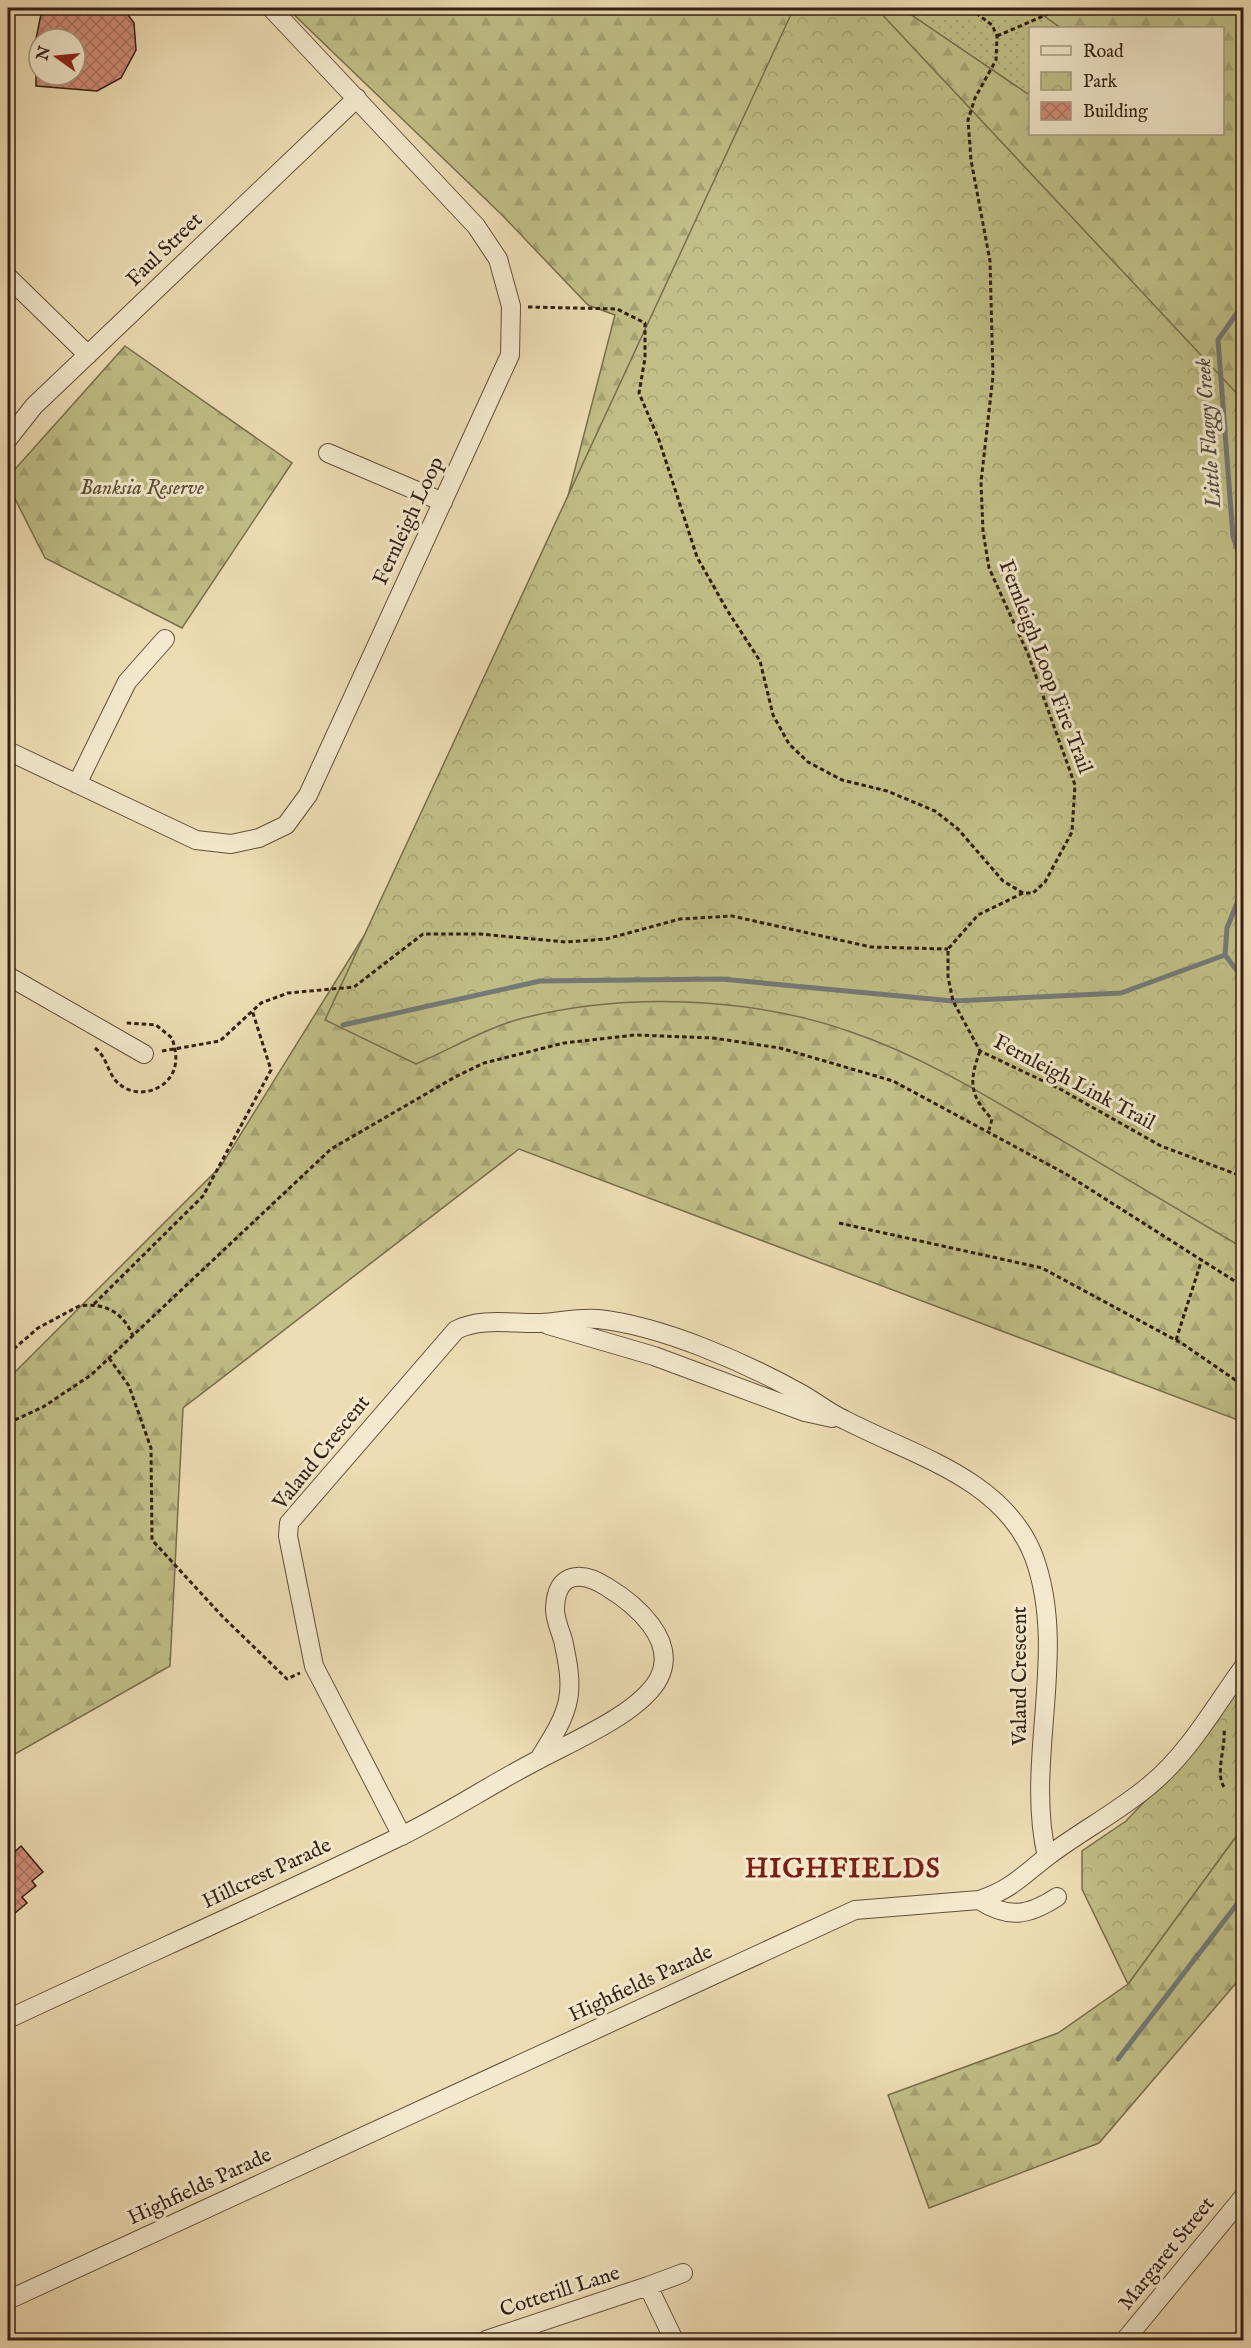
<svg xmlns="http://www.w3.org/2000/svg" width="1251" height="2348" font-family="'IM FELL English',serif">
  <defs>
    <pattern id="grass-dots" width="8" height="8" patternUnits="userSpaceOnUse" patternTransform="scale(1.5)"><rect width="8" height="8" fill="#c1bf87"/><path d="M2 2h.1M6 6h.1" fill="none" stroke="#a6a474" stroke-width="1.8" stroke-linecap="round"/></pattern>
    <pattern id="forest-firs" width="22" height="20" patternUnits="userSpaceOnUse" patternTransform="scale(1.5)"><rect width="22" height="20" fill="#c1bf87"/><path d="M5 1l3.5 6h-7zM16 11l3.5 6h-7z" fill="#a6a474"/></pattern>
    <pattern id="park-crowns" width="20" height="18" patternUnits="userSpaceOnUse" patternTransform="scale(1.5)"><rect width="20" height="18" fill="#c1bf87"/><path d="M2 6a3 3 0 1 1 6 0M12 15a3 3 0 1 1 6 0" fill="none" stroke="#a6a474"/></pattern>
    <pattern id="building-cross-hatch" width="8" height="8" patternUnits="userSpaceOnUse" patternTransform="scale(1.5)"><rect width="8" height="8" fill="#d18d79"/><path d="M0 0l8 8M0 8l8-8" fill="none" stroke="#aa7362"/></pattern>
  </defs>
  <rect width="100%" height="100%" fill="#eeddb4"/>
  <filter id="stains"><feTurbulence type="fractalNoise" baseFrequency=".00333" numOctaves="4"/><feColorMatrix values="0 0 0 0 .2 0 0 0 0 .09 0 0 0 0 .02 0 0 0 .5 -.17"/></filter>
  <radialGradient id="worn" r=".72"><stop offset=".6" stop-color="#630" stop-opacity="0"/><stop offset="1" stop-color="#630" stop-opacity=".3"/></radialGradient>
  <path fill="url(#grass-dots)" stroke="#7a6e4e" stroke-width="1.5" d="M901,8H1033L1061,28H1030V90L1028,95Z"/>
  <path fill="url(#forest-firs)" stroke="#7a6e4e" stroke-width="1.5" d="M287,8H901L1028,94L1030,90V134H1222V28H1061L1033,8H1243V1422L519,1149L183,1408L170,1666L8,1758V1379L221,1166L360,942L508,727L615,315L588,305L502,215Z
    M125,346L292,463L182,628L45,558L8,485V477Z
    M1243,1827V1975L1099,2143L929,2208L888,2095L1058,2033L1128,1984Z"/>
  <path fill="url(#park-crowns)" stroke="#7a6e4e" stroke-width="1.5" d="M794,8H876L1243,400V1248C1179,1210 1114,1171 1049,1133C985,1095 922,1056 851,1032C750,996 620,992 516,1020C482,1030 449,1050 416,1064L325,1020Z
    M1243,1680V1827L1128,1984L1082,1889V1851L1126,1821L1185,1759Z"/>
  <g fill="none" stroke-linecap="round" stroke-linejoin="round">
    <path stroke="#747a77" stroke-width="5" d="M1244,303L1218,340L1233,537L1244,568
      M1244,886L1227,928L1225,955L1244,980
      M343,1025L540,981L721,979L953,1001L1121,993L1225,955
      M1118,2059L1244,1895"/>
  </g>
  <path fill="url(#building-cross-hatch)" stroke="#331e14" stroke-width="1.5" d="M47,8H123L134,23L136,50L121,78L97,91L36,86V75H75V39H36L41,14Z
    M21,1846L43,1872L32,1881L36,1886L22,1897L27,1903L8,1919V1858Z"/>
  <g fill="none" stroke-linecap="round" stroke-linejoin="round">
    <defs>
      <path id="minor" d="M8,277L88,355
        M8,439L34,406L357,98
        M328,453L443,502
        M8,751L196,840L231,844L259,838L286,825L308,795L510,355L511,306L498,259L476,226L271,8
        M77,784L127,682L165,639
        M8,976L144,1054
        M548,1325L654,1356L805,1412L832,1418
        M402,1836L314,1666L288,1536L289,1523L456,1330C481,1317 513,1324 541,1323C560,1322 579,1317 598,1319C662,1326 744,1362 800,1393C815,1401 829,1413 845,1420C912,1455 1004,1478 1034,1557C1069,1653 1024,1760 1047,1857
        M979,1900C1008,1919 1028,1916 1057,1897
        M8,2019C138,1958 270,1900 399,1837C447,1814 491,1784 538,1760C571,1742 641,1713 659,1678C678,1640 635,1604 607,1587C581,1570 556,1572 555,1609C555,1620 560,1630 563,1640C567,1659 572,1681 568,1700C564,1721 550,1741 539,1759
        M8,2300L855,1910L979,1900C1011,1890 1023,1875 1048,1856C1081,1831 1118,1812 1150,1785C1188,1754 1215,1706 1244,1666
        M486,2340L648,2286
        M674,2340L648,2286L683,2273
        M1125,2340L1244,2196"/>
    </defs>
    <use href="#minor" stroke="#624e3c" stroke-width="20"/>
    <path stroke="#331e14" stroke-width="3" stroke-dasharray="4.5 3" stroke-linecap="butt" d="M997,36L1062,8
      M528,307L617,309L645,323V358L639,393L659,440L697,557L727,610L760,661L773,715L789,744L808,762L842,780L887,791L935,811L958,829L1003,881L1023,893H1033L1045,882L1072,832L1075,785L1028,654L989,568L983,531L981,482L993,376L990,261L971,160L968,120L975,98L996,60L997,36L992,25L969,8
      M1023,893L978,915L948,949V977L953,1001L980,1051L1060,1089L1161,1146L1244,1177
      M95,1048C108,1058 107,1073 118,1083C132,1096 153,1094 166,1082C179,1069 177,1053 172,1038L156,1025L126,1023
      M162,1051L220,1041L261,1003L288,993L354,987L423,934H480L566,942L606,939L680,919L732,916L871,947L948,949
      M980,1051C969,1081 969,1095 992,1119L989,1130
      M839,1223L1042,1268L1183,1344L1244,1386
      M94,1304L203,1196L271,1070L252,1010
      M1176,1340L1202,1259
      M8,1354L38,1328L79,1306C104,1302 123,1312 133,1336
      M8,1357V1359
      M109,1358L129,1386L151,1448L152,1540L222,1616L287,1679L300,1673
      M8,1423L43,1407L91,1375L331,1149L455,1077L484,1063L564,1043L635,1035L713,1038L780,1048L893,1081L1066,1174L1244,1287
      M1224,1787C1215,1773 1226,1746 1224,1728"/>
    <use href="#minor" stroke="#f4e9ce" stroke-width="18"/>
  </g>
  <g text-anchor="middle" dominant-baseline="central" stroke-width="6" stroke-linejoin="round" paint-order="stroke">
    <g font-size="21" fill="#331e14" stroke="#f4e9ce">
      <text transform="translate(165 250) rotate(-44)">Faul Street</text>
      <text transform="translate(409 521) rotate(-65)">Fernleigh Loop</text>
      <text transform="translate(1045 667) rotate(69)">Fernleigh Loop Fire Trail</text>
      <text transform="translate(1074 1083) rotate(28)">Fernleigh Link Trail</text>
      <text transform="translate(322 1453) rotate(-51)">Valaud Crescent</text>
      <text transform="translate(1020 1676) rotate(-90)">Valaud Crescent</text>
      <text transform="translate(267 1874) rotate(-25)">Hillcrest Parade</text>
      <text transform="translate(641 1984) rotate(-25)">Highfields Parade</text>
      <text transform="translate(200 2187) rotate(-25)">Highfields Parade</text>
      <text transform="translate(1167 2254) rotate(-51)">Margaret Street</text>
      <text transform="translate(560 2292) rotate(-18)">Cotterill Lane</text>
    </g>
    <g font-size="21" font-style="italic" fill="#5e4e36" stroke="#f4e9ce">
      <text x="142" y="488">Banksia Reserve</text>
    </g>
    <g font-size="22" font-style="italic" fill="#534c46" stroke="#f4e9ce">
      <text transform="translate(1209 433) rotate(-94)">Little Flaggy Creek</text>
    </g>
    <g font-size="27" font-weight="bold" letter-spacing="1.5" fill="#7a1f14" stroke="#f4e9ce">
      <text x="843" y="1870">HIGHFIELDS</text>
    </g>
  </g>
  <rect width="1251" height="2348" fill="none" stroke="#eeddb4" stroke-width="30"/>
  <rect x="9" y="9" width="1233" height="2330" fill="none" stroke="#331e14" stroke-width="3"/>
  <rect x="15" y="15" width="1221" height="2318" fill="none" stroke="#331e14" stroke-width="1.5"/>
  <rect x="1029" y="27" width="195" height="108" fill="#f4e9ce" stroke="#a79884" stroke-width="1.5"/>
  <rect x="1041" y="46" width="30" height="9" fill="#f4e9ce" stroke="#a79884" stroke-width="1.5"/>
  <text x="1083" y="57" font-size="18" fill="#331e14">Road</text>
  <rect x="1041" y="72" width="30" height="18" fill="url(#park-crowns)" stroke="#a79884" stroke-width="1.5"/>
  <text x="1083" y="87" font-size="18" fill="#331e14">Park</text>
  <rect x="1041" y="102" width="30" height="18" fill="url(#building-cross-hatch)" stroke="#a79884" stroke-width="1.5"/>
  <text x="1083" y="117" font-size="18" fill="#331e14">Building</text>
  <g transform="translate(57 57) rotate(285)"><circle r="28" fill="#f4e9ce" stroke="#a79884" stroke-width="1.5"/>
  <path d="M0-4.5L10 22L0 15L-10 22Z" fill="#8f2418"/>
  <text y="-9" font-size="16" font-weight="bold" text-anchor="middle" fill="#331e14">N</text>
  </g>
  <rect width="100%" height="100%" filter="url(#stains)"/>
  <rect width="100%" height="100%" fill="url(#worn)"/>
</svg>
